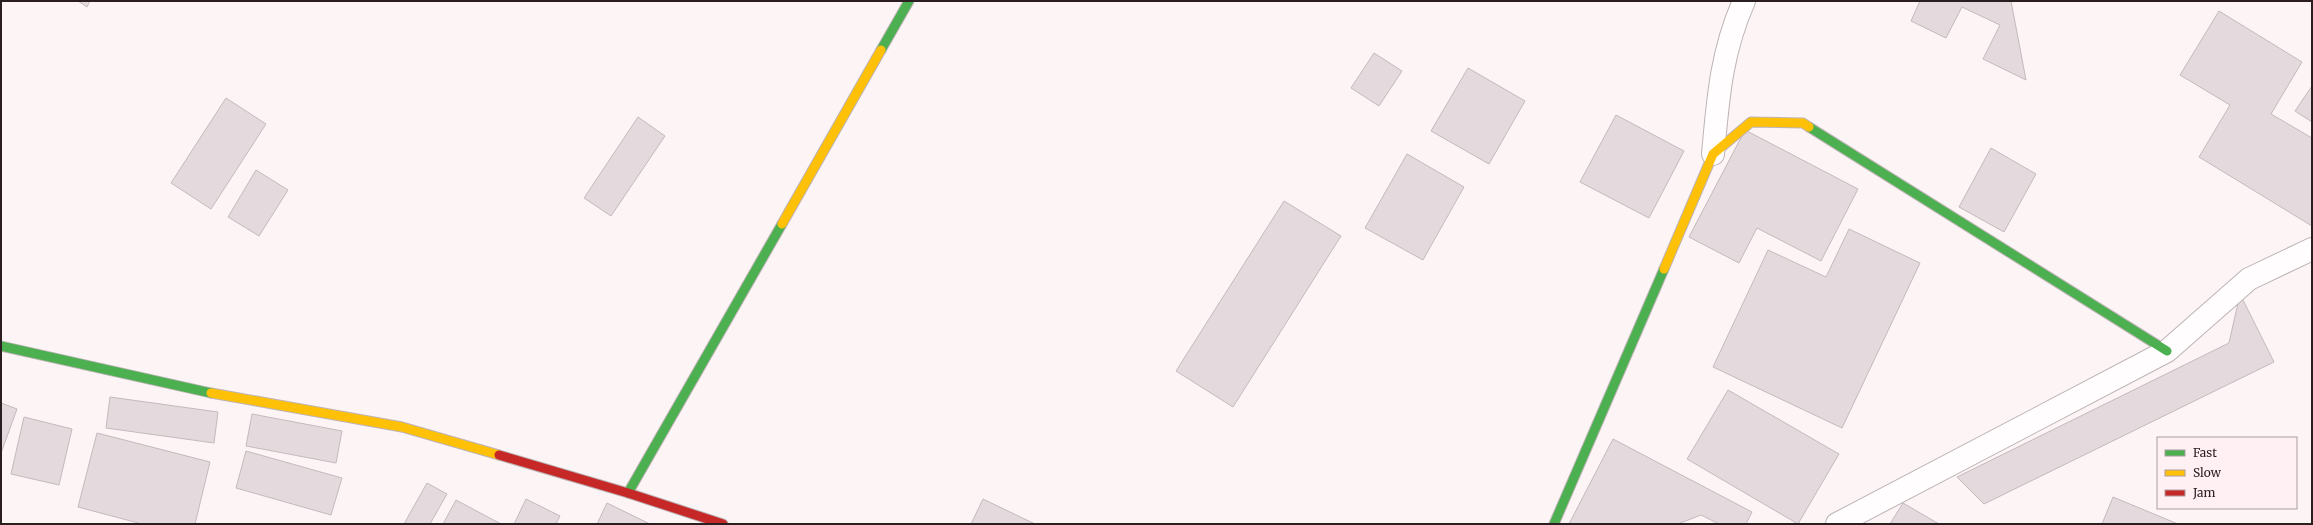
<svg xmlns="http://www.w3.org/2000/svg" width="2313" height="525" font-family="Merriweather,serif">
  <rect width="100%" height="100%" fill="#fcf4f5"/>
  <path fill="#e4d9dc" stroke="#c4babc" d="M78,1H90L87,7Z
    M1920,1H2011L2026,80L1983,59L2000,25L1962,7L1946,38L1911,21Z
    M2219,11L2302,62L2271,114L2312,138V226L2199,157L2230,105L2180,75Z
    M1374,53L1402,71L1379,106L1351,88Z
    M1468,68L1525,101L1489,164L1431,131Z
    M2312,86V122L2295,111Z
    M226,98L266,124L211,209L171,183Z
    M1616,115L1684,151L1649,218L1580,182Z
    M638,117L665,136L611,216L584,198Z
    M1745,130L1858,189L1821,261L1757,228L1739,263L1689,237Z
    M1991,148L2036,174L2004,232L1959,207Z
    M1407,154L1464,187L1423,260L1365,228Z
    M256,170L288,190L259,236L228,217Z
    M1284,201L1341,236L1233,407L1176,371Z
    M1849,229L1920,263L1842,428L1713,367L1768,250L1826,277Z
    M2240,294L2274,362L1984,504L1957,477L2229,343Z
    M1728,390L1839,454L1798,524L1687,459Z
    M110,397L218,412L214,443L106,428Z
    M1,403L17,409L1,453Z
    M252,414L342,431L336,463L246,446Z
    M24,417L72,429L59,485L11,474Z
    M97,433L210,462L195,524H142L78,507Z
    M1613,439L1752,512L1746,524H1719L1701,515L1678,524H1569Z
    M246,451L342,478L331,515L236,488Z
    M427,483L447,494L430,524H404Z
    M2113,497L2178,524H2102Z
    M526,499L560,516L556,524H514Z
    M983,499L1035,524H971Z
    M456,500L501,524H443Z
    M607,503L650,524H597Z
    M1903,503L1939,524H1890Z"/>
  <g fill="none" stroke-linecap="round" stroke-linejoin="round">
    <defs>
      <path id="street" d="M1713,154C1718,99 1721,53 1744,1
        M1837,524L2167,351L2249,279L2312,249"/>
      <path id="fast" d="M881,50L909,1
        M1809,127L2167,351
        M1,346L211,393
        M628,493L782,224
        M1554,524L1664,269"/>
      <path id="slow" d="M782,224L881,50
        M1664,269L1713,154L1751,122L1803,123L1809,127
        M211,393L402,427L499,455"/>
      <path id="jam" d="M499,455L628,493L723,524"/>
    </defs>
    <use href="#street" stroke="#bdb3b5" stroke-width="24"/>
    <use href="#fast" stroke="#bdb3b5" stroke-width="11"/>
    <use href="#slow" stroke="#bdb3b5" stroke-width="11"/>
    <use href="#jam" stroke="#bdb3b5" stroke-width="11"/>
    <use href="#street" stroke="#fffdfe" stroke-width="22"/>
    <use href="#fast" stroke="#4caf50" stroke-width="9"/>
    <use href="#slow" stroke="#ffc107" stroke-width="9"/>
    <use href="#jam" stroke="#c62828" stroke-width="9"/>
  </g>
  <rect width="2313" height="525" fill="none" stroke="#2a1e21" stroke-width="4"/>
  <rect x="2157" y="437" width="140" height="72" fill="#fff0f3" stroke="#aa9c9f"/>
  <rect x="2165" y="450" width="20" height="6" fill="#4caf50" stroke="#aa9c9f"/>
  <text x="2193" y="457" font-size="12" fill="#2a1e21">Fast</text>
  <rect x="2165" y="470" width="20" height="6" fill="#ffc107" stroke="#aa9c9f"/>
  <text x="2193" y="477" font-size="12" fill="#2a1e21">Slow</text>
  <rect x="2165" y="490" width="20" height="6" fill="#c62828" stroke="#aa9c9f"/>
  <text x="2193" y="497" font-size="12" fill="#2a1e21">Jam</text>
</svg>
